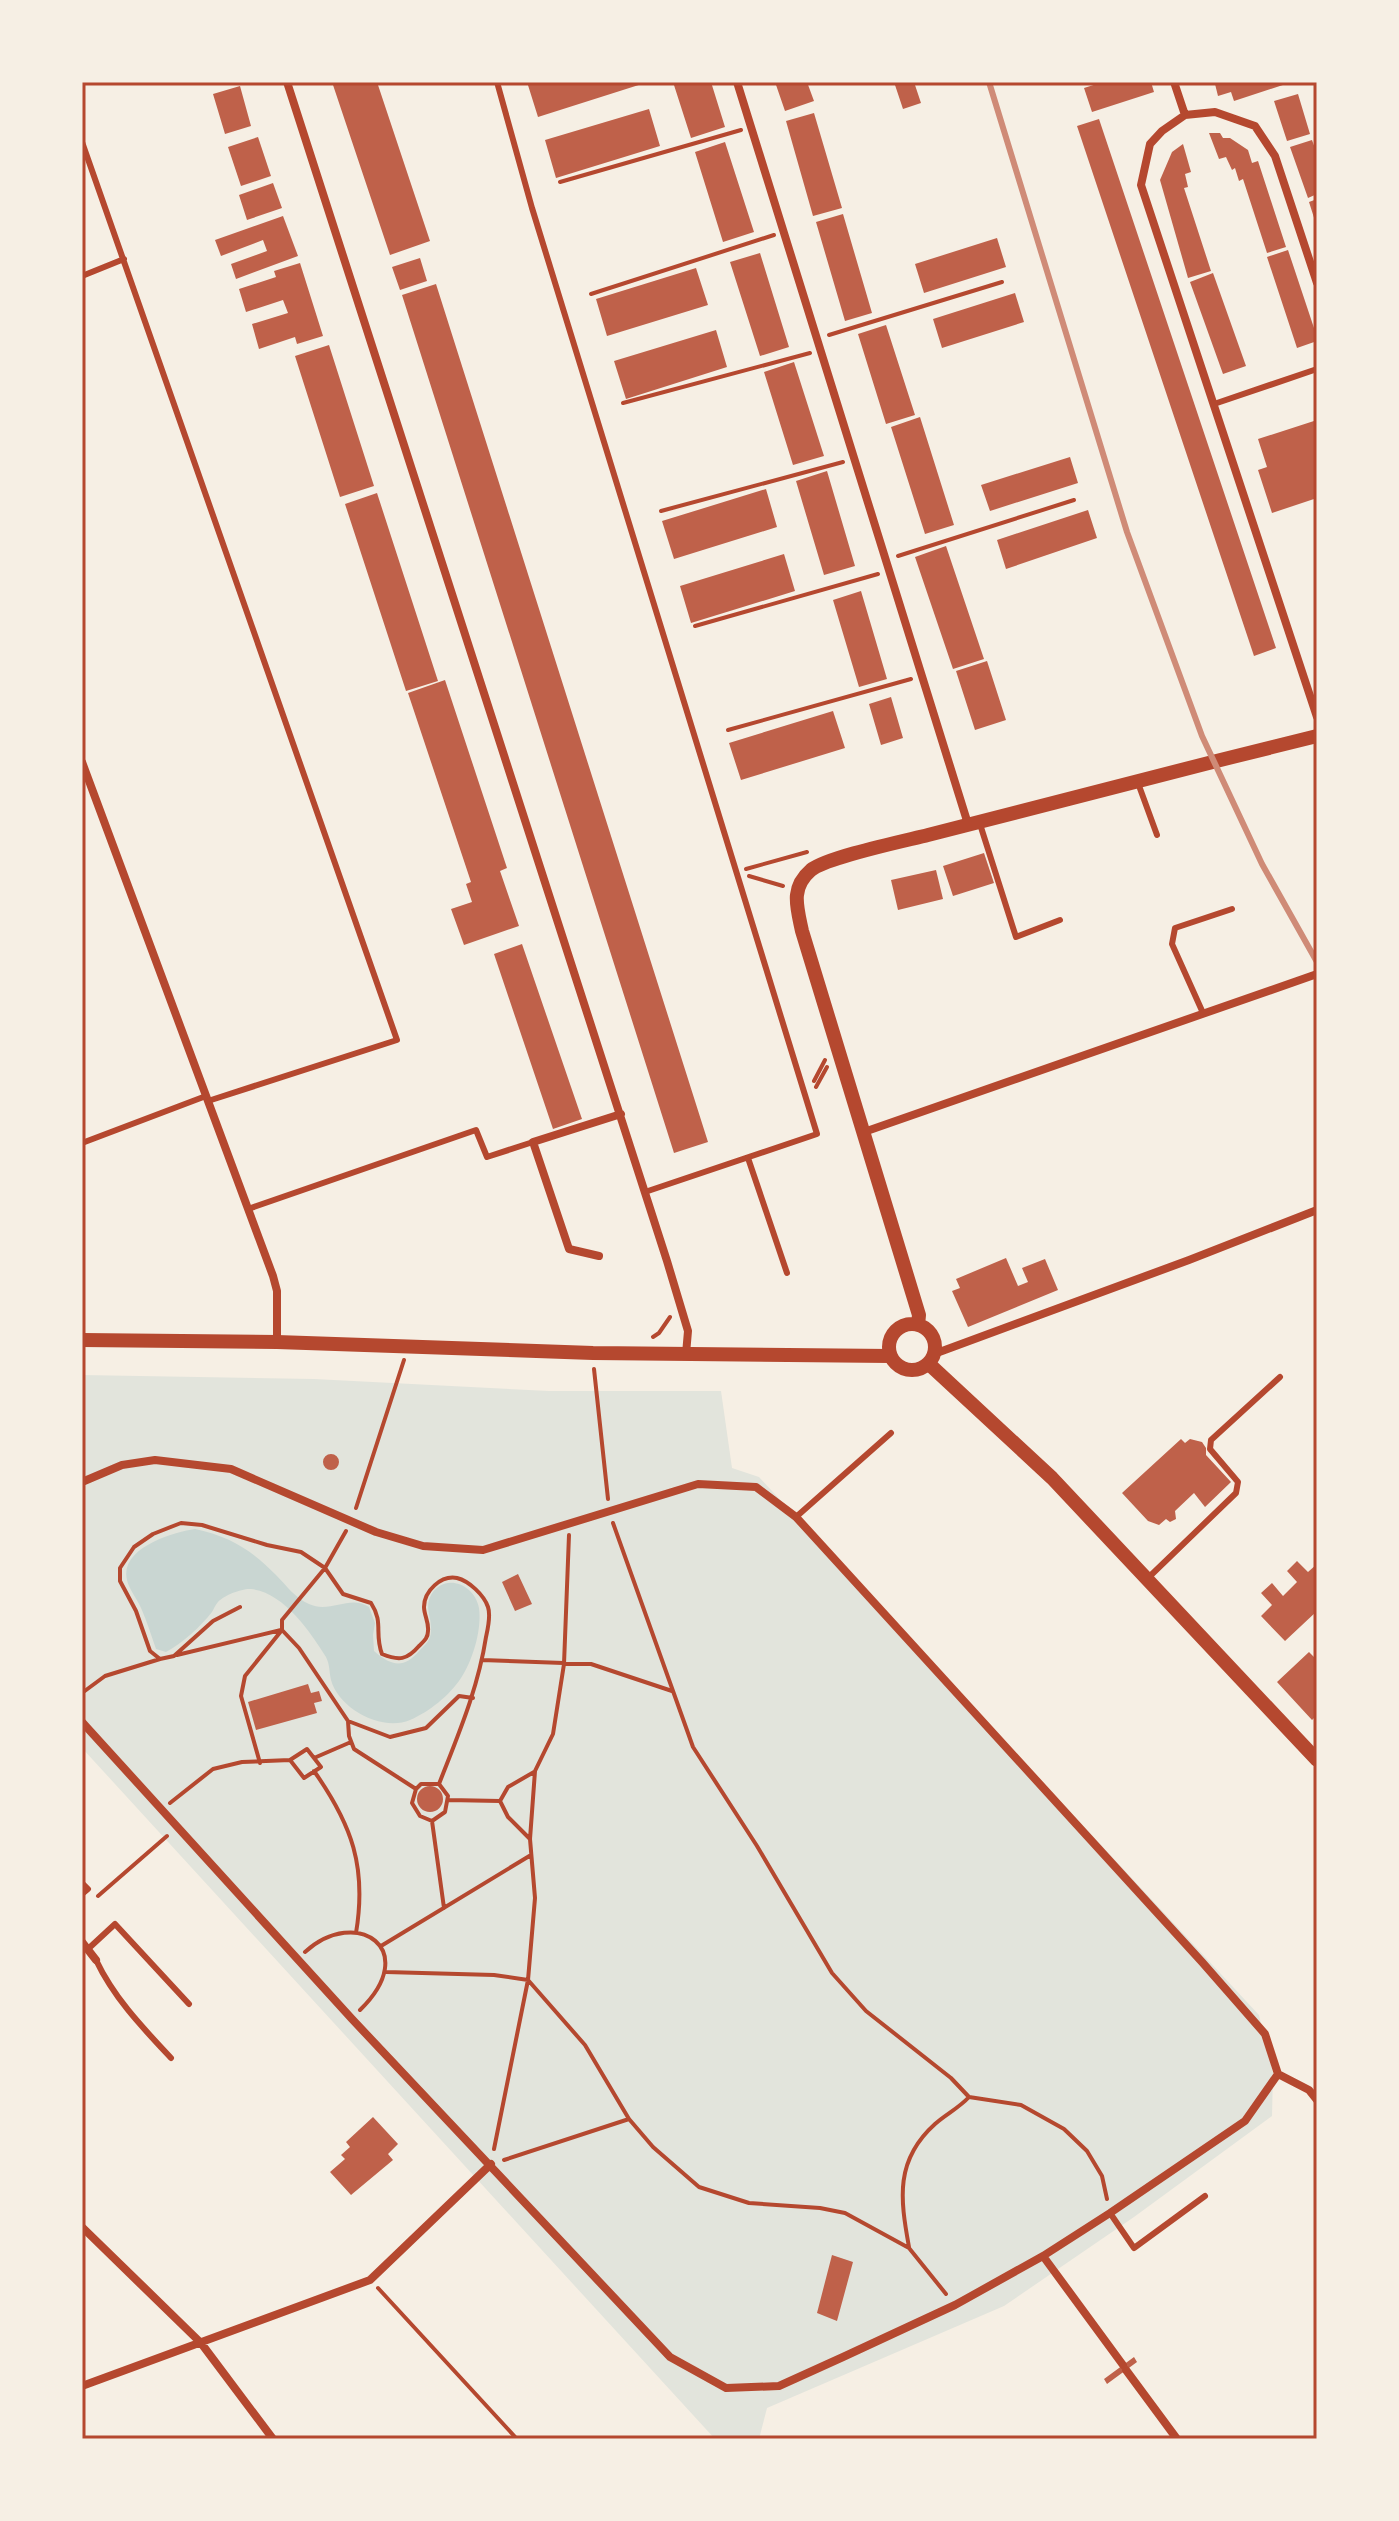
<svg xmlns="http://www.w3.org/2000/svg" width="1399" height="2521" font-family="'Sofia Sans Condensed',sans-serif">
  <rect width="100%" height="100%" fill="#f6efe4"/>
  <path fill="#e2e4dc" d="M82,1375L314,1379L549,1391H721L732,1468L759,1477L1259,2015L1273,2073L1272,2116L1134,2217L1004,2306L767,2408L759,2439H715L82,1748Z"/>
  <path fill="#c9d6d2" d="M195,1529C231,1537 250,1549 276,1575C287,1586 295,1598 309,1604C330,1614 350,1594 369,1607L375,1623L373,1635L374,1651C391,1666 404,1669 419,1651C425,1645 431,1640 431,1631C432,1617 424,1608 431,1595C444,1572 475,1584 479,1608C482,1629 473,1660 461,1678C450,1695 429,1712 410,1720C382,1732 339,1709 331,1680C329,1672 330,1665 326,1657C310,1631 283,1592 251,1589C243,1588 224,1595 218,1602C215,1605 214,1609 212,1612C200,1627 183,1643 166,1652L156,1649C151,1635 147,1621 141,1608C137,1599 129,1589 127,1580C119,1548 174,1532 195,1529Z"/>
  <path fill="#bf614a" d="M332,82H377L430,241L390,255Z
    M527,82H645V83L538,117Z
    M673,82H711L725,127L691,138Z
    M775,82H807L814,101L785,111Z
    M894,82H914L921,103L903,109Z
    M1103,82H1151L1154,92L1092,112L1084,88Z
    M1221,82H1289V83L1234,101L1231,92L1218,96L1215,84Z
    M240,86L251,126L225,134L213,94Z
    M1298,94L1310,134L1287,141L1274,101Z
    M649,109L660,146L556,178L545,140Z
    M814,113L842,208L813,216L786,121Z
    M1099,119L1276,648L1254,656L1077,126Z
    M1209,133H1220L1223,138H1230L1248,150L1252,163L1258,161L1286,247L1267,253L1243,179L1239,181L1235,168L1232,170L1226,157L1219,159Z
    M258,137L271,176L241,186L228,147Z
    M1312,140L1317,154V194L1308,198L1290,147Z
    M725,142L754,232L723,242L695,152Z
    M1183,144L1191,172L1185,174L1188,187L1184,188L1211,271L1188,278L1160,180L1172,152Z
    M273,183L282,208L247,220L239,195Z
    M1317,199V224H1316L1309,202Z
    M843,214L872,313L845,321L816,222Z
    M283,216L298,256L236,279L231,264L267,251L263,240L221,256L215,240Z
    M997,238L1006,267L924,293L915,264Z
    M1288,250L1317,337V341L1297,348L1267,257Z
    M760,253L789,347L760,356L730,262Z
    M420,258L427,281L400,290L392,267Z
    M300,263L323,336L297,344L295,337L259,349L252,324L288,313L283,300L246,312L239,289L276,277L274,271Z
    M696,268L708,305L607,336L596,299Z
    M1213,273L1246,366L1223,374L1190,282Z
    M436,284L708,1142L674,1153L402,295Z
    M1015,293L1024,322L942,348L933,319Z
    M886,325L915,415L886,424L858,334Z
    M716,330L727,367L626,399L614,361Z
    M329,345L374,486L340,497L295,356Z
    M794,362L824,456L793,465L764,372Z
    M920,417L954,525L925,534L891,427Z
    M1317,420V498L1272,513L1258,470L1267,467L1258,439Z
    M1070,457L1078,483L990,511L981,485Z
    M827,471L855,566L824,575L796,481Z
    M766,489L777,527L674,559L662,521Z
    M377,493L438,681L406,691L345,504Z
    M1088,510L1097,538L1006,569L997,540Z
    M946,546L984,659L953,669L915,557Z
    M784,554L795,591L691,623L680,586Z
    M861,591L887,679L859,687L833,600Z
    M987,661L1006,720L975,730L956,671Z
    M445,680L507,868L500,871L519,926L464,945L451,909L472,902L466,884L471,882L408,693Z
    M891,697L903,738L881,745L869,704Z
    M833,711L845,748L741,780L729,743Z
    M984,853L994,883L953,896L943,866Z
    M936,870L943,899L898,910L891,880Z
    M522,944L582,1119L553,1129L494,954Z
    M1006,1258L1018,1286L1028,1282L1022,1268L1045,1259L1058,1290L968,1327L952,1291L960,1288L956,1279Z
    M1181,1439L1185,1443L1190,1439L1202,1442L1206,1448V1455L1231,1482L1205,1507L1194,1493L1175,1511L1176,1519L1170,1522L1166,1519L1159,1525L1148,1521L1122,1493Z
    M323 1462a8 8 0 1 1 16 0a8 8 0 1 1-16 0Z
    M1297,1561L1308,1572L1317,1564V1611L1285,1641L1261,1616L1272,1605L1261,1593L1272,1583L1283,1596L1297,1582L1287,1571Z
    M518,1574L532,1604L515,1611L502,1582Z
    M1309,1652L1314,1657L1317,1655V1715L1312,1720L1277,1682Z
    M308,1684L311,1693L319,1691L322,1701L314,1703L317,1713L256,1730L248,1702Z
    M417 1799a13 13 0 1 1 26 0a13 13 0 1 1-26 0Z
    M373,2117L398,2144L388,2154L393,2160L351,2195L330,2172L345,2159L341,2155L350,2147L346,2142Z
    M832,2255L853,2262L837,2321L817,2313Z
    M1134,2357L1137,2362L1107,2384L1104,2379Z"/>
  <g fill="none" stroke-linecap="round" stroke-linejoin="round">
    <path stroke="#b5482f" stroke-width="4" d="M560,182L741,130
      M591,294L774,235
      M829,335L1002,282
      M623,403L810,353
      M661,511L843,462
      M898,556L1074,500
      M695,626L878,574
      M728,730L911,679
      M746,869L807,852
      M749,876L783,886
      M814,1081L825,1060
      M816,1087L827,1067
      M653,1337L659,1333L670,1317
      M594,1369L608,1499
      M356,1508L404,1360
      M613,1523L693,1747L757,1846L832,1973L866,2011L951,2078L969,2097L1021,2105L1064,2129L1087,2151L1102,2176L1107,2199
      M346,1531L325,1568L282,1620V1630L299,1648L348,1721L390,1737L426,1728L459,1696L473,1698
      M240,1607L213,1621L174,1656L160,1659L150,1651L136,1611L120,1581V1568L134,1547L153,1534L181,1523L202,1525L267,1545L301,1552L325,1568L343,1594L371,1603C384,1623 374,1633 382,1654C399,1661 407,1660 419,1646C424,1641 428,1638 428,1631C429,1622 424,1615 424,1607C424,1591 441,1575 457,1578C469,1581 484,1595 488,1607C491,1616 488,1628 486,1637C478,1689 458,1735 439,1784
      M177,1655L281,1630
      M482,1660L591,1664L672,1691
      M82,1693L105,1676L160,1659
      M348,1721L349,1736L354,1749L416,1789L421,1784H439L448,1796L445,1812L432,1821L420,1816L412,1803L416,1789
      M314,1758L351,1742
      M260,1763L241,1696L245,1676L282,1630
      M314,1771C352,1825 367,1867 356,1933
      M448,1800L500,1801L508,1787L534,1772
      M500,1801L508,1817L530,1839
      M170,1803L213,1769L242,1762L290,1760L307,1749L321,1767L304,1778L290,1760
      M432,1821L444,1908
      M98,1896L167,1836
      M381,1946L531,1855
      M305,1952C357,1905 422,1950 360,2010
      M386,1972L494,1975L528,1980L585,2045L629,2119
      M494,2149L528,1980L535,1898L530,1839L535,1771L553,1734L564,1664L569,1535
      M504,2160L629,2119L653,2147L699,2187L749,2203L820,2208L845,2213L909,2248L946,2294
      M909,2247C900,2198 895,2160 935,2124C946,2114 959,2108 969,2097
      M378,2288L517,2439"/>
    <path stroke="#b5482f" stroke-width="6" d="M497,82L532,208L817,1134L645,1192
      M82,142L397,1040L208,1101
      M82,276L124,259
      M1214,404L1317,369
      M1138,783L1157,835
      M979,821L1016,937L1060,920
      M1203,1013L1172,944L1175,928L1232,909
      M82,1143L206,1096
      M748,1158L787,1273
      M248,1209L476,1130L487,1157L533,1142
      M796,1517L891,1433
      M1148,1578L1236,1493L1238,1482L1210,1449L1211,1440L1280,1377
      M82,1883L88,1889L82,1894
      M88,1949L115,1924L189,2004
      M96,1960C114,1998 142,2027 171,2058
      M1110,2213L1134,2248L1205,2196"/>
    <path stroke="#b5482f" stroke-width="8" d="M287,82L667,1261L688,1331L686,1354
      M737,82L968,824
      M1174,82L1185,115
      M1317,283L1275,156L1255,126L1215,112L1185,115L1162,131L1150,144L1141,185L1317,717
      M82,762L273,1276L277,1291V1342
      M864,1132L1317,974
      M599,1256L569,1249L533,1142L621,1114
      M934,1354L1189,1260L1317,1210
      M82,1482L122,1465L155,1460L231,1469L376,1532L423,1546L483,1550L698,1484L756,1487L796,1517L1202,1962L1265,2034L1278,2074L1245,2121L1110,2213L1043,2256L955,2305L843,2357L779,2386L726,2388L670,2357L352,2019L82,1722
      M82,1942L96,1960
      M1278,2074L1309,2090L1317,2100
      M82,2227L201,2343L273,2439
      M1043,2256L1123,2365
      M1126,2370L1177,2439
      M82,2386L370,2280L491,2164"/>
    <path stroke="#b5482f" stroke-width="14" d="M889 1347a23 23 0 1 1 46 0a23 23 0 1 1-46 0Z
      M918,1325L919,1315L802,931C797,907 790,888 811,870C827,857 904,841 928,835C1057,801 1187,768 1317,736
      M82,1340L277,1342L593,1353L890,1356
      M929,1364L1052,1478L1317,1760"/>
    <path stroke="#cf8b77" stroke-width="6" d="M989,82L1127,532L1202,736L1262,864L1317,962"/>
  </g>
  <rect width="1399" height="2521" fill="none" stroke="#f6efe4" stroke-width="168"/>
  <rect x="84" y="84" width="1231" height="2353" fill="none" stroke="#b5482f" stroke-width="3"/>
</svg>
